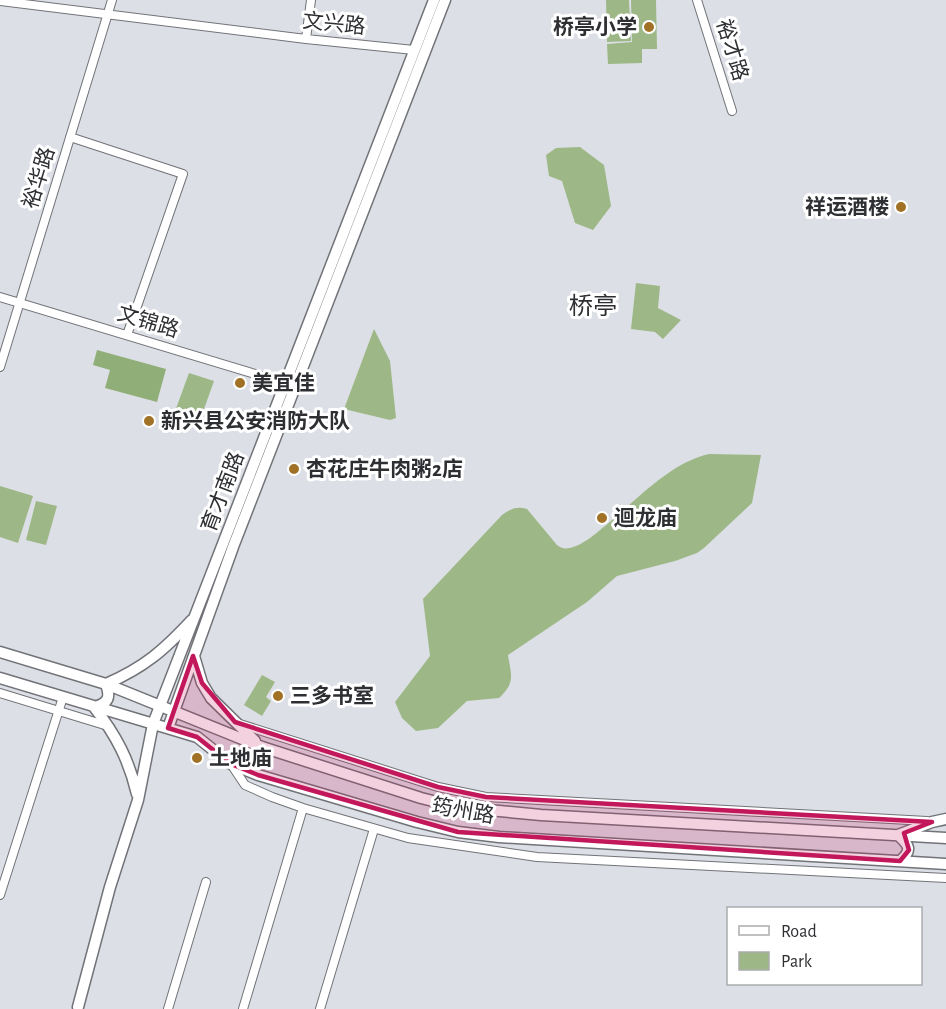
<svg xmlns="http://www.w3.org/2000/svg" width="946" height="1009" font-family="'Alegreya Sans','Noto Sans SC',sans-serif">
  <rect width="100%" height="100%" fill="#dcdfe5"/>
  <path fill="#9db886" d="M606,0H629L631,41L607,42Z
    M631,0H656L657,49H642V63L608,64L607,44L632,42Z
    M580,147L604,165L611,206L593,230L575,223L562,181L549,176L546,155L556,148Z
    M636,283L660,286L658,308L681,320L663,339L655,332L631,329Z
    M374,329L390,361L396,418L390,420L344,409Z
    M189,373L214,381L199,423L174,414Z
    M709,454L761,455L752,503L704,548L697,553L675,561L617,576L587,602L508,655C511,675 516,682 499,698L467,701L438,728L416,731L402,718L395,702L430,656L423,599L502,515C510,509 517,506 527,509L557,545C561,548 564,549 570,548C583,545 595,534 605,526C636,501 669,463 709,454Z
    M0,486L33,496L18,543L0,537Z
    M36,501L57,506L46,545L26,540Z
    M262,675L275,682L266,697L271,701L262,716L244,705Z"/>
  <path fill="#90ae77" d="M97,350L166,369L157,402L105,388L110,370L93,365Z"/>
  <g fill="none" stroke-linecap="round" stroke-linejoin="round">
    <defs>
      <path id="street" d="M697,0L732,111
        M0,1L306,39L414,50
        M306,39L311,0
        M70,137L183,174L127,335
        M0,297L285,383
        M0,367L112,0
        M0,693L108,726
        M240,724L438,787L486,797L927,821
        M231,764L245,785L272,797L303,808L408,838L537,857L946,878
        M0,895L63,697
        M168,1009L206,882
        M243,1009L303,808
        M320,1009L374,829"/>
      <path id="secondary" d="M0,652L106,684L262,747L421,798L457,807L541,815L946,838
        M194,656L202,683L211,698L255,741
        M0,678L197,737L231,764L258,775L417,822L458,832L499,837L946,864
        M106,684C145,667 164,650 192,620
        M94,707C116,735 129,760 137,794
        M95,707C108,703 111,698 106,684
        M168,728L233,547L445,0
        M900,861C913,850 909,845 898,835L932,822L946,819
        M78,1007L110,887L138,800L153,724L434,0"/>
    </defs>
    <use href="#street" stroke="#717378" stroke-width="10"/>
    <use href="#secondary" stroke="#717378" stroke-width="13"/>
    <use href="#street" stroke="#fff" stroke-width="8"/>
    <use href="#secondary" stroke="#fff" stroke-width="10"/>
  </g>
  <path fill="#c2185b" fill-opacity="0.2" stroke="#c2185b" stroke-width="4.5" stroke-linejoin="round" d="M193,656L202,683L235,722L438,787L486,797L932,822L904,833L909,850L900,861L458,832L258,775L231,764L197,737L168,728Z"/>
  <g fill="#a17125" stroke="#fff" stroke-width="2">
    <circle cx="649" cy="27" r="6"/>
    <circle cx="901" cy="207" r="6"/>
    <circle cx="240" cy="383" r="6"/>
    <circle cx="149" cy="421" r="6"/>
    <circle cx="294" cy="469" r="6"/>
    <circle cx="602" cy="518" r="6"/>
    <circle cx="278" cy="696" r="6"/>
    <circle cx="197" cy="758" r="6"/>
  </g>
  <g text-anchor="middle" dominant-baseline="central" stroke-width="6" stroke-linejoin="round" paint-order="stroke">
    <g font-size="21" fill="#2e2f32" stroke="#fff">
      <text transform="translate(334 24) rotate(6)">文兴路</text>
      <text transform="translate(732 50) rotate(73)">裕才路</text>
      <text transform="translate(39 178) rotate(-73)">裕华路</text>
      <text transform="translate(148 322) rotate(17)">文锦路</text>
      <text transform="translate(223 492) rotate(-69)">育才南路</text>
      <text transform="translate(463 811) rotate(10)">筠州路</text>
    </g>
    <g font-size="21" font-weight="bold" fill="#2e2f32" stroke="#fff" text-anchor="start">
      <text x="637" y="27" text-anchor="end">桥亭小学</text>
      <text x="889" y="207" text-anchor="end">祥运酒楼</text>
      <text x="252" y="383">美宜佳</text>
      <text x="161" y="421">新兴县公安消防大队</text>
      <text x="306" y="469">杏花庄牛肉粥2店</text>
      <text x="614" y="518">迴龙庙</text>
      <text x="290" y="696">三多书室</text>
      <text x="209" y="758">土地庙</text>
    </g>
    <g font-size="24" fill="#2e2f32" stroke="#fff">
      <text x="593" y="307">桥亭</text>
    </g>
  </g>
  <rect x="727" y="907" width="195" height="78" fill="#ffffff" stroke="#abacad" stroke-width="1.5"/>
  <rect x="739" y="926" width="30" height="9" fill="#ffffff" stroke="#abacad" stroke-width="1.5"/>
  <text x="781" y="937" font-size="18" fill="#2e2f32">Road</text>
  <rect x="739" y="952" width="30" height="18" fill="#9db886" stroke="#abacad" stroke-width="1.5"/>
  <text x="781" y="967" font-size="18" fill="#2e2f32">Park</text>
</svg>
